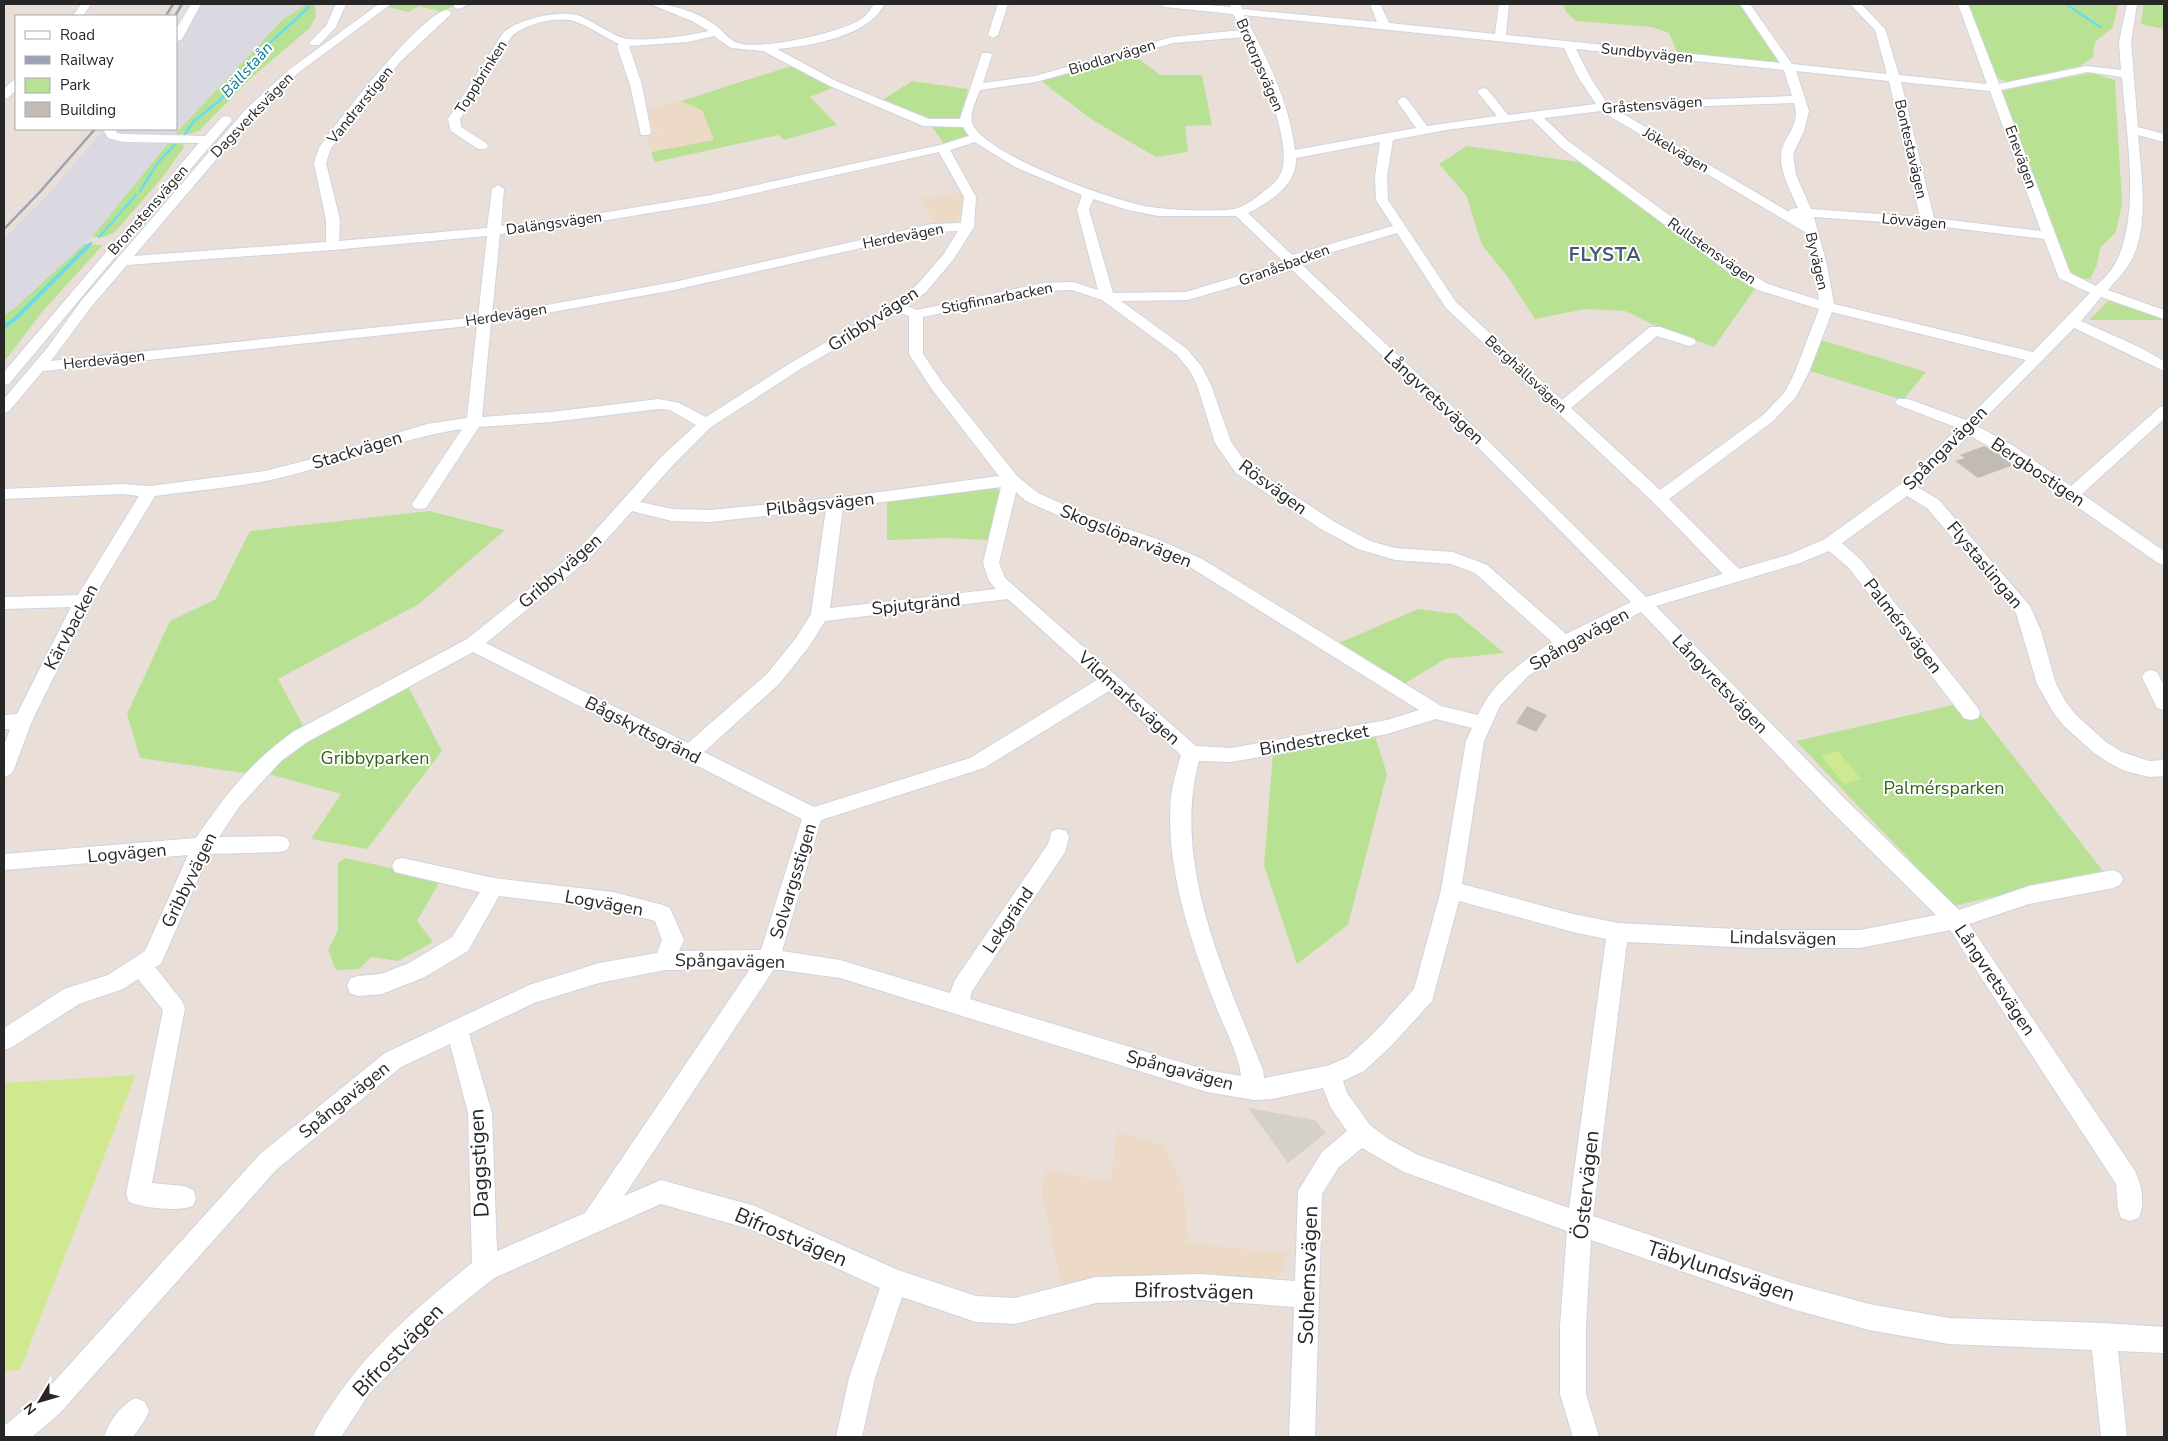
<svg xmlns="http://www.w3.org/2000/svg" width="2168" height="1441" font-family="'Nunito Sans',sans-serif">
  <rect width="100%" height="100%" fill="#eadfd8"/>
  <path fill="#dad9e2" d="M189,4H307L282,20L225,80L175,134L92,237L17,306L4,315V239L50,192L104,129H176V31Z"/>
  <path fill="#ecdac7" d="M681,101L702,110L714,140L651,152L646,136L658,131L655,127L646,124L643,109Z
    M961,192L965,201L963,218L954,222L936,225L919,199Z
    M1117,1131L1164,1145L1184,1189L1188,1243L1290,1253L1277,1282L1062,1288L1041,1190L1045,1169L1110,1181Z"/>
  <path fill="#b9e194" d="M307,4H315L316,16L310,28L250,79L199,131L190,134H175L282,20Z
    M394,4H457L442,12L419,6L408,12L388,7Z
    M1563,4H1740L1782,60L1776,62L1677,52L1669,33L1652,27L1576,21L1566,12Z
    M1966,4H2118L2113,27L2095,42L2093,57L2080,66L2006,82L1998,78Z
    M2144,4H2164V29L2141,24Z
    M1133,54L1160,75H1202L1212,125L1185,126L1188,152L1156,157L1094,121L1041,81Z
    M791,66L832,88L810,97L837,125L784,140L779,135L655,162L651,152L714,140L702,110L681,101Z
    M2091,73L2115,80L2122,204L2116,232L2100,248L2097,265L2090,279L2076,278L2070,270L2001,95L2003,90Z
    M912,81L968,89L959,121H929L879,102Z
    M941,126H957L965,129L969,134V136L945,145L932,127Z
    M169,142L183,143L184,147L162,178L114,233L104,237H92Z
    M1467,146L1579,162L1755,289L1714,347L1654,325L1625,311L1585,309L1535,319L1507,276L1482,245L1466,195L1439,164Z
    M84,244L103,245L42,312L4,362V315L17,306Z
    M2108,301H2112L2164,320H2089Z
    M1821,340L1926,372L1903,400L1810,371Z
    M995,486L1000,492L989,540L946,538L887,540V500Z
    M429,511L505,530L419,604L278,679L305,729L244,773L140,758L127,714L170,621L216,599L250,531Z
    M1418,609L1457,614L1504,653L1445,659L1404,684L1339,643Z
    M408,686L442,751L367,849L311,839L341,794L265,773L298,745Z
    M1970,701L2103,871L1954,906L1796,741Z
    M1374,733L1387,774L1348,925L1297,964L1264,865L1273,754Z
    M345,858L441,879L417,921L433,942L398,961L371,957L359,969L336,970L328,950L338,930V863Z"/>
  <path fill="#d0e890" d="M1838,751L1861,779L1844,784L1821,756Z
    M136,1075L20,1370L4,1371V1083Z"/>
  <path fill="#d6d0cb" d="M1248,1108L1315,1120L1326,1133L1288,1163Z"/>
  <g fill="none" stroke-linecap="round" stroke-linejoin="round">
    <path stroke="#6addec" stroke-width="2.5" d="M2066,4L2100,27
      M185,134L194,121L219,101L262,50L309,7
      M140,191L157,164L177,142
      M99,237L136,195
      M88,246L91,243"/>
    <path stroke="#6addec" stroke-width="4" d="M4,327L15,319L89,245"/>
  </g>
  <path fill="#c2bbb4" d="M1984,446L1997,453L2013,465L1978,478L1955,461L1965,458L1960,455Z
    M1527,706L1547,715L1536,732L1516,723Z"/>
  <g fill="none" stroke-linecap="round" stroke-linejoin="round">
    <defs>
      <path id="minor" d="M81,4H91L83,16H73Z
        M191,4H201L182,39L176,42V29Z
        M336,4H346L336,27L319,45H311L309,43L326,26Z
        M379,4H391L298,73L254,115L134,256L326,242V220L314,163L319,148C338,121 418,17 446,10L450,11L451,13L450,15L400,62L331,148L326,163L340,220L339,241L487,228L492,189L498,185L504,189L501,226L589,215L711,195L940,145L969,136L963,127L923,126L830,86L763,51L731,48L714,36L688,42L629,46L642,85L651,132L649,135H641L630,85L617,47L619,44C604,37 589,26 574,21C556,16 524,24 511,37L460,119L461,127L486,143L488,146L486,149H478L451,131L448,119L503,33C517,19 561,9 580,16C592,21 616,38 628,39C650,41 688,36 709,31L692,21L650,4C670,3 698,12 715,25C722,30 727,38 735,42C758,52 837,33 858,21C865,17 870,11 874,4H884C870,36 810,46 777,49L838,82L929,119H960L982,53H990L992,55L983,83L1035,76L1172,37L1242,30L1233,14L1165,7L1160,4H1194L1231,7L1230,4H1240L1242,9L1377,22L1370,4H1380L1389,23L1495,34L1499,4H1509L1506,35L1780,63L1740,4H1750L1792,64L1887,74L1875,30L1850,4H1861L1885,29L1899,75L1987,84L1958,4H1968L1999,84L2087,66L2121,70L2119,42L2127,4H2137L2131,42L2138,127L2164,134V142L2138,135C2141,174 2151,231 2128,266C2122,275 2114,282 2108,290L2164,310V319L2101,297L2081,321L2139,347L2164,361V371L2074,328L1977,426L2012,445L2071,486L2159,408L2164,406V419L2082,494L2164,551V565L2158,563L2000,453L1969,435L1917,487L1939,500L2030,606L2041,631L2056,684L2066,702L2077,716L2106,742L2122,752L2149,761L2164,760V776L2149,777L2125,771L2109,763L2093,752L2064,726L2053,712L2037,684L2016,613L1927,508L1907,496L1842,543L1861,560L1978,708L1980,713L1978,718L1971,720L1964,718L1849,568L1829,551L1800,563L1656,606L1844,798L1959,910L2029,886L2113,870L2120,873L2123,879L2120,885L2113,888L2029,904L1969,924L2135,1171C2142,1186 2145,1202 2139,1218L2130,1221L2121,1218L2118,1209L2116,1184L1950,930L1860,948H1755L1627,942L1593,1216L1792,1283L1869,1304L1949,1318L2104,1323L2164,1327V1353L2118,1351L2127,1437H2101L2092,1350L1949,1344L1869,1330L1792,1309L1591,1240L1586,1326V1394L1599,1437H1573L1560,1394V1326L1567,1231L1404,1172L1362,1148L1338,1168L1322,1194L1315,1437H1289L1294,1307L1200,1300L1096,1303L1015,1324L976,1322L902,1297L875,1378L862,1437H836L849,1378L880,1288L753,1230L661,1204L494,1278L438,1323L369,1394L341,1437H313C317,1425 325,1415 332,1404C369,1348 420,1305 472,1263L468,1113L450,1044L401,1067L276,1170L60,1413L32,1437H4V1426L42,1395L260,1154L385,1053L529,985L599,963L657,953L662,940L655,921L613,910L499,896L468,951L425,977L382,994L358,996L350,993L347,986L350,979L358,976L381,974L409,963L452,937L480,892L395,872L392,866L395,860L402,858L494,878L613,892L663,905L670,908L684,940L679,951L761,950L802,819L473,652L307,742L281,761L239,807L219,837L280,836L287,838L290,844L287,850L280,852L209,854L161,964L155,967L182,1001L185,1008L152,1183L184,1186L193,1190L196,1198L193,1206C178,1212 144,1208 129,1202L126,1194L163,1010L138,979L123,989L79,1004L12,1047L4,1050V1028L64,989L108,975L145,951L188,855L4,870V854L196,838C226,794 250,763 293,732L467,639L578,550L662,456L696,425L670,410L659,409L551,422L479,427L426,508L420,509L414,508L412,504L462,429C395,439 332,467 266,481C230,488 192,491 155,496L91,602L32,721L14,769L11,774L4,777V746L10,729H4V715L17,714L71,607L4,609V597L78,595L139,496L123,494L4,499V489L123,484L150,486L265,471L312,459L427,424L467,418L477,325L43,371L9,411L4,413V399L48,347L81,301L246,109L290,69ZM1244,15L1564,48L1578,77L1596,104L1508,115L1487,89L1483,88L1477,91L1497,116L1427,126L1407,99L1403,97L1397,101L1416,128L1295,150C1289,103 1267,56 1244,15ZM1245,37C1259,67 1289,133 1283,166C1281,178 1273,185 1263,192C1255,199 1244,207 1234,209C1215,212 1169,210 1150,207C1116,202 984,155 972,123C969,114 977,98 980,90L1036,82L1173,43ZM1576,49L1784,70L1792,96L1607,103L1590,77ZM1796,71L1889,81L1920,217L1811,209L1796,175L1793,154L1804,131L1809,111ZM2087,72L2122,77C2126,132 2141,213 2116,262C2112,271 2103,279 2096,286L2070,273L2001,90ZM1901,82L1990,91L2041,231L1934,218ZM1794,103C1802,126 1782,138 1781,155C1780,173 1791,192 1798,208L1790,209L1789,212L1615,109ZM1601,111L1805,232L1813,265L1819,300L1768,284L1744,270L1568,141L1544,118ZM1532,119L1560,147L1734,276L1758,290L1819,309L1795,372L1785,392L1763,415L1660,490L1571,408L1657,336L1689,346L1694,345L1696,342L1694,339L1660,327H1650L1562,400L1456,302L1388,200L1387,176L1393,140L1446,130ZM975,142L1015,167L1082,195L1077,210L1098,290L1073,282L1043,283L917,310L907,306L926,292L953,260L974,227L976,197L950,150ZM1380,142L1375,176L1376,200L1393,226L1292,255L1248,213C1270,202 1297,185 1296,158ZM939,152L964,197L961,223L932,224L674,282L492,315L500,234L589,223L711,203ZM1093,199L1128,210L1158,216H1236L1284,262L1186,292L1113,293L1089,210ZM1814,217L1928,225L2044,239L2059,278L2090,293L2033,352L1834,304L1827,265ZM958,231L943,255L916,286L892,304L789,364L706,417L679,403L659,399L551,412L482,417L491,323L674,290L932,232ZM1397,233L1446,308L1653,502L1723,574L1646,597L1474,427L1299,262ZM487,236L478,317L51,361L91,307L127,265L332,250ZM1292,270L1464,433L1631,602L1566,634L1487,565L1453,552L1395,548L1370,541L1333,521L1248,465L1231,442L1211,385L1202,367L1187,349L1121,301L1187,300ZM1072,290L1102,300L1177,355L1190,371L1197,385L1215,443L1236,473L1321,529L1358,549L1395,560L1451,564L1475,573L1552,642C1522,662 1493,681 1478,715L1441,706L1202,559L1157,539L1087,515L1038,493L1017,476L942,382L923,354V317L1043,291ZM898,312L909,316V354L931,388L999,476L835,498L710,510L672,509L640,502L674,464L711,427L799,370ZM1832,312L2026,360L1966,420L1908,399H1898L1895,402L1898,405L1958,428L1901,484L1825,539L1788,555L1739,569L1669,499L1773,421L1796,397L1809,372ZM1001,487L983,563L989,581L996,589L830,608L843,507ZM1016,492L1026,501L1075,523L1145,547L1190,567L1419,710L1387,720L1231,748L1196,746L1005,578L999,563ZM826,509L811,614L796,638L767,674L688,743L486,643L590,558L632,511L672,521L710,522ZM1008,599L1097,680L970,758L814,807L704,752L779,684L808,648L825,621ZM1641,612L1830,810L1936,915L1860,930H1755L1618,923L1573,914L1462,884L1484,741L1500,706L1528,676L1570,648ZM1109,691L1181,755C1177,769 1173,782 1171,796C1165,867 1190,939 1215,1004C1223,1026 1239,1054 1241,1076L1207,1070L970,999L972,991L1065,852L1069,837L1066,831L1059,829L1052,831L1048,844L955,980L950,993L840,960L782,951L821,820L984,768ZM1436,719L1472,728L1466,741L1441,890L1414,989L1375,1032L1348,1057L1327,1066L1264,1078L1263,1070C1226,977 1171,863 1199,761L1231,762L1387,734ZM1459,901L1573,932L1606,939L1569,1208L1418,1155L1387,1138L1370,1125L1347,1093L1343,1081L1364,1071L1391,1046L1432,1001ZM750,969L585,1213L497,1251L492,1113L469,1034L534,1003L599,983L665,970ZM774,969L840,978L1207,1092L1254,1100L1272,1099L1323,1088L1331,1108L1347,1131L1322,1152L1298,1191L1295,1281L1200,1274L1096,1277L1015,1298L976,1296L898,1270L755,1206L661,1180L624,1196Z
        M455,4H469L459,9L455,8L454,6Z
        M998,4H1008L998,35L993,38L988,35Z
        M16,80V90L8,98L4,99V89L12,81Z
        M226,116L230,117L232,120L230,123L126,244L9,384L4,385V372L199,143L123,142L108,138L103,129H115L117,133L123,134L205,136L222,117Z
        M2151,670L2157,672L2164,685V710L2157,708L2142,677L2145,672Z
        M136,1398L145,1402L149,1411L145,1420L133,1437H104C109,1422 121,1404 136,1398Z"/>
    </defs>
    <use href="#minor" stroke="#cdd4e0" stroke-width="2"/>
    <use href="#minor" fill="#fff" fill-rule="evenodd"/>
    <path stroke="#9ba2b1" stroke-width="2.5" d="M166,16L173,4
      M175,16L182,4
      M4,229L39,193L95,129"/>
  </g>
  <g text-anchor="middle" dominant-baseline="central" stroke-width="4" stroke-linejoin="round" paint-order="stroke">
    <g font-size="15" fill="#272727" stroke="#fff">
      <text transform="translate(1647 53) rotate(6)">Sundbyvägen</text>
      <text transform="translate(1112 57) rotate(-17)">Biodlarvägen</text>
      <text transform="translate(1260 65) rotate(67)">Brotorpsvägen</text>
      <text transform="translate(481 77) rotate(-58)">Toppbrinken</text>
      <text transform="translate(360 105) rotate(-51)">Vandrarstigen</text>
      <text transform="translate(1652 105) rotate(-4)">Gråstensvägen</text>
      <text transform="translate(252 115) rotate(-46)">Dagsverksvägen</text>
      <text transform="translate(1911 149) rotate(77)">Bontestavägen</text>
      <text transform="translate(1676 150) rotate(31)">Jökelvägen</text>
      <text transform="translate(2021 157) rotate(70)">Enevägen</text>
      <text transform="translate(148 210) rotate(-49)">Bromstensvägen</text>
      <text transform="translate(1914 221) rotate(5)">Lövvägen</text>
      <text transform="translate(554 223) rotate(-8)">Dalängsvägen</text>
      <text transform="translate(903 236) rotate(-11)">Herdevägen</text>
      <text transform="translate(1712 251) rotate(35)">Rullstensvägen</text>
      <text transform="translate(1817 261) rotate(77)">Byvägen</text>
      <text transform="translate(1284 265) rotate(-20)">Granåsbacken</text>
      <text transform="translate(997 298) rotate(-11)">Stigfinnarbacken</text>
      <text transform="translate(506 315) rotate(-9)">Herdevägen</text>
      <text transform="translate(104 360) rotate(-6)">Herdevägen</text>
      <text transform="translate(1526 374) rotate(43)">Berghällsvägen</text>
    </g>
    <g font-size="16" font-style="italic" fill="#0e7993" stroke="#fff">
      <text transform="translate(247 70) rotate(-48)">Bällstaån</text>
    </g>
    <g font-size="18" fill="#272727" stroke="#fff">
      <text transform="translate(873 319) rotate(-33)">Gribbyvägen</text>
      <text transform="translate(1434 397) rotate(43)">Långvretsvägen</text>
      <text transform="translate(1945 448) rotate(-45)">Spångavägen</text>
      <text transform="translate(357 450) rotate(-17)">Stackvägen</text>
      <text transform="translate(2038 472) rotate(34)">Bergbostigen</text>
      <text transform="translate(1273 487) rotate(36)">Rösvägen</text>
      <text transform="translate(820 504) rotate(-6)">Pilbågsvägen</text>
      <text transform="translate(1126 536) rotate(22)">Skogslöparvägen</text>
      <text transform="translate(1985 565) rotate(50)">Flystaslingan</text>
      <text transform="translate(560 571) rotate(-41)">Gribbyvägen</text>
      <text transform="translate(916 604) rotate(-6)">Spjutgränd</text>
      <text transform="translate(1903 626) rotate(52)">Palmérsvägen</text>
      <text transform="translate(71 627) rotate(-62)">Kärvbacken</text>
      <text transform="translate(1579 639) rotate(-29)">Spångavägen</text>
      <text transform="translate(1720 684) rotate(46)">Långvretsvägen</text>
      <text transform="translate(1129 698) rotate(42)">Vildmarksvägen</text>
      <text transform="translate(643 730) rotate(27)">Bågskyttsgränd</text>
      <text transform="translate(1314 740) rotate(-10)">Bindestrecket</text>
      <text transform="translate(127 853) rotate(-5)">Logvägen</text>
      <text transform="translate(189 880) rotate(-64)">Gribbyvägen</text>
      <text transform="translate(793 881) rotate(-73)">Solvargsstigen</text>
      <text transform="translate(604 903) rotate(10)">Logvägen</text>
      <text transform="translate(1008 920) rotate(-56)">Lekgränd</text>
      <text transform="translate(1783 938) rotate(1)">Lindalsvägen</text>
      <text transform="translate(730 961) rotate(1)">Spångavägen</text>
      <text transform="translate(1995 980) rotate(56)">Långvretsvägen</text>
      <text transform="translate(1180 1070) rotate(15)">Spångavägen</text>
      <text transform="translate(344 1100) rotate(-39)">Spångavägen</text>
    </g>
    <g font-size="18" fill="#336119" stroke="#fff">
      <text x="375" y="758">Gribbyparken</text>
      <text x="1944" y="788">Palmérsparken</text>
    </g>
    <g font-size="19" font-weight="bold" letter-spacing="1" fill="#485776" stroke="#fff">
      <text x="1605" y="255">FLYSTA</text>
    </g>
    <g font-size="21" fill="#272727" stroke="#fff">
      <text transform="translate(479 1163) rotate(-93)">Daggstigen</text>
      <text transform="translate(1586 1185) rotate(-84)">Östervägen</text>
      <text transform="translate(791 1237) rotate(23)">Bifrostvägen</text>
      <text transform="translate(1721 1271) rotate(18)">Täbylundsvägen</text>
      <text transform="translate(1308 1275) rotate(-88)">Solhemsvägen</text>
      <text transform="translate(1194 1291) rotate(1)">Bifrostvägen</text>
      <text transform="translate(398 1350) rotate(-46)">Bifrostvägen</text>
    </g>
  </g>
  <rect width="2168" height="1441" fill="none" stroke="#272727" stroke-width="10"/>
  <rect x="15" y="15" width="162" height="115" fill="#ffffff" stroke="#a9a9a9"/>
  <rect x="25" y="31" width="25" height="8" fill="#ffffff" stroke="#a9a9a9"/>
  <text x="60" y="40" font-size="15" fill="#272727">Road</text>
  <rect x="25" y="56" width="25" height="8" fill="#9ba2b1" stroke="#a9a9a9"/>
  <text x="60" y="65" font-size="15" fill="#272727">Railway</text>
  <rect x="25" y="78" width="25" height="15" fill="#b9e194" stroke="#a9a9a9"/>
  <text x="60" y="90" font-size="15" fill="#272727">Park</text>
  <rect x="25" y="102" width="25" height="15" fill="#c2bbb4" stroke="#a9a9a9"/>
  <text x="60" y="115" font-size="15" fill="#272727">Building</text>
  <g transform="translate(40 1401) rotate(232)" stroke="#ffffff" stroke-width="4" paint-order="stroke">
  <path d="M0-4L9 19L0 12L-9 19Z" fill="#272727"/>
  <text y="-8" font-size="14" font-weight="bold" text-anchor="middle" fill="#272727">N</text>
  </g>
</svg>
